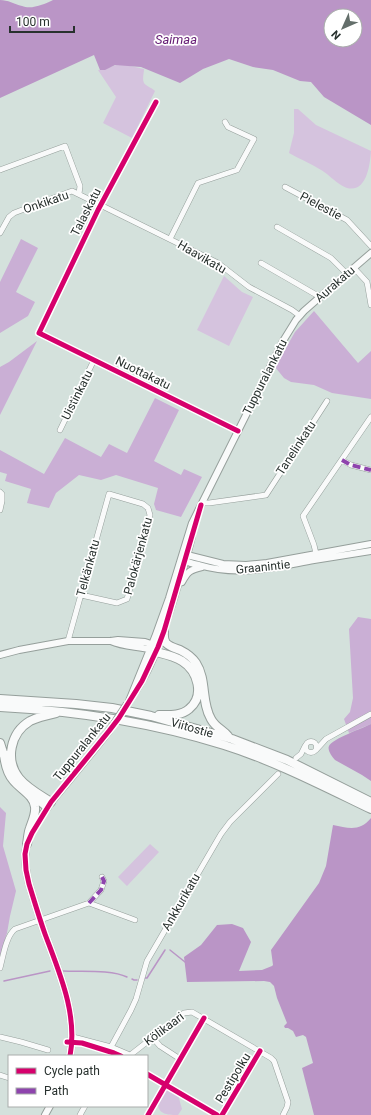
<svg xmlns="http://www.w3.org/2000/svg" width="371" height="1115" font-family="Roboto,sans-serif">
  <rect width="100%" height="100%" fill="#d4e1dc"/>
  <path fill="#d5c3de" d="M121,64L144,69C144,74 141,82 146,85C150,88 152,88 155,91L132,138L103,123L116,97L98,70C107,70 113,65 121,64Z
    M294,109H298L316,125L371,151C370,164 367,193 347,188C339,185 333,179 327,174C315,165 301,160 289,153L294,133Z
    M224,276L242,292L253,297L229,346L197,330Z
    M150,844L159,852L127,886L118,877Z
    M167,1089L178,1095L182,1109L178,1115C170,1115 158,1115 158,1104C158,1099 159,1097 162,1095L164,1094Z"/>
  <path fill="#caafd5" d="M21,239L38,248L16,292L35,302L28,316L0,333V282Z
    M314,311L358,363L371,351V399L332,393L314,385L291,382L284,378L275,367L295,332Z
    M37,341L0,415V367L9,362Z
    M155,398L179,410L154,461L181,475L184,469L202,477L181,517L156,510L154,504L158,488L116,475L101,480L79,475L56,493L49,508L27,503L31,489L5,481L7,474L0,472V450L44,474L65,438L101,457L109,444L127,453Z
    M358,617L371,619V724L349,733L344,719L350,712L353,698L349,629Z
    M0,807L6,813L3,846L16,891L10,916L7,933L0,957Z"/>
  <path fill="#ba95c6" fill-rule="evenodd" d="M0,0C8,0 14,4 22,6C31,10 45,4 53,0H371V125L324,97L311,82L300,81L273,70L253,67L229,59L203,69L180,83L141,67L115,65L105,70H100L94,55L0,98ZM331,16H355V40H331Z
    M371,724V781L362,775L335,760C332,757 327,750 329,746C332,739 363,728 371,724Z
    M371,818V1115H314L302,1068L313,1063L306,1037L303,1035L296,1037L293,1031L288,1028H285L284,1026L287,1023L277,998L274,986L270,982L264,981L187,982L184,957L201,945L217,925L232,924L243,928L251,942L239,971L262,970L272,966L273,965L271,950L319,883L326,866L333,825C348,828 360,832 371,818Z"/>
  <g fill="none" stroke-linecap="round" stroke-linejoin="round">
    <path stroke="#ba95c6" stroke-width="1.5" d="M170,950L185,962
      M63,971C81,972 111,969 127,977
      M145,978H147L165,950
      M132,979L134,980H137
      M4,981L50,971"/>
    <defs>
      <path id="minor" d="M156,102L98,210L39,333L238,431
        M0,170L65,146L80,186L79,194
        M285,187L347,220L371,246
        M277,227L331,258L347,274
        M0,233L9,217L14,213L72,191L218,263L249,287L292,310L300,316
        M170,239L198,183L237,170L254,139L228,127L225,122
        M261,263L320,297
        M354,268L367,282L371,305
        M60,430L94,360
        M342,460L351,465L371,470
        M0,492L2,494V501L0,510
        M202,503H209L266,495L327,401
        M317,558L314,545L303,516L371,417
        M68,641L109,494L143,504L148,508L150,515L127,599L117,603L81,595
        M305.5 747a5.5 5.5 0 1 1 11 0a5.5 5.5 0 1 1-11 0Z
        M316,750L326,739L371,714
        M296,758L301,754L305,746
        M89,903L101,890L104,881L102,877
        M0,968C3,957 6,936 15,929L89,903L135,920
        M0,1037L21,1042L48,1050
        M73,1037L111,1047L130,1055
        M152,1037L160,1046L180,1059
        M111,1047L131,1010L136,999L147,961L221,834L230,822L278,774
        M129,1056L184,1013L192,1012L271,1058L274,1061L288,1102L287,1107L283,1115
        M0,1075L9,1078
        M80,1115L85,1106"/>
      <path id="tertiary" d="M184,556L187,555L223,564L246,565L267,563L371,544
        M183,558C187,563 193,564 199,565C239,577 275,567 314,560C333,557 352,554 371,551
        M182,582C188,571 190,570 202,567
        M111,641C124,647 138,646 152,650
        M0,655L19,650L68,641H111L118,640L145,642L154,645
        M137,689C155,661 164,630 174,598C180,578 187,557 192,536
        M129,701L155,637L169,598L192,523L283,341L296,320L304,311L320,297L371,253
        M70,1056C78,1014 59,972 45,934C39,917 34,900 29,884C26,871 23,857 27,844C33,823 53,800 67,783C81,766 95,749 109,731
        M45,1115L50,1106"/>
      <path id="trunk" d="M164,631C164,635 163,639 166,643C170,647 175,648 180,650C186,653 192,657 196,663C207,680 201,702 211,719C215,727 223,730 228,736
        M156,652C164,654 174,656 182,661C198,671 205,696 189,709C181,716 169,715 159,715
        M0,699L76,704L112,708L151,716L232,739L287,760L371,802
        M0,707C76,711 151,722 224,745C275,761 323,786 371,809
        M0,743L5,759
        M4,754C5,764 7,773 13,780C20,789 34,795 35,807C36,814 32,822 30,828C28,833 28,839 27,844
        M36,798L47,807
        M51,802C40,795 27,788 19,778C5,760 10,733 30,721C38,717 47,715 56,713"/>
    </defs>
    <use href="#minor" stroke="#959f9b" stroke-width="6"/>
    <use href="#tertiary" stroke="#959f9b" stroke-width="8"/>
    <use href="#trunk" stroke="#959f9b" stroke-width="10"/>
    <use href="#minor" stroke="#f9fafa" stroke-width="5"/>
    <use href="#tertiary" stroke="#f9fafa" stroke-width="6"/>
    <use href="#trunk" stroke="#f9fafa" stroke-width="8"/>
    <defs>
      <path id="tertiary-bridge" d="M109,731L127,704"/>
    </defs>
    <use href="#tertiary-bridge" stroke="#959f9b" stroke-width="8" stroke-linecap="butt"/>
    <use href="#tertiary-bridge" stroke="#f9fafa" stroke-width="6"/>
    <path stroke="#8e44ad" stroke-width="4" stroke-dasharray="8 4" stroke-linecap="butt" d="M342,460L351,465L371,470
      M89,903L101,890L104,881L102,877"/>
    <defs>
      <path id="cycleway" d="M156,102L98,210L39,333L238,431
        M67,1042L82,1043L114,1053L121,1056
        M70,1056C78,1014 59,972 45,934C39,917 34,900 29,884L26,870L25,854L27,844L32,833L51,802L109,731L119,718L142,681L158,647L164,631L201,505
        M147,1074L217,1115
        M148,1115L204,1018
        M222,1115L260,1051"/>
    </defs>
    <use href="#cycleway" stroke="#fff" stroke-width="8"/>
    <use href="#cycleway" stroke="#d6006c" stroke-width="5"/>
  </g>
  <g text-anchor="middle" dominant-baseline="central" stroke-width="3.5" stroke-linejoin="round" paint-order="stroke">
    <g font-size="12" fill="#28312e" stroke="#fff">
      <text transform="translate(46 202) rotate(-19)">Onkikatu</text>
      <text transform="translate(321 206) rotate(28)">Pielestie</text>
      <text transform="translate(86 212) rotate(-63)">Talaskatu</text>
      <text transform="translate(202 257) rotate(30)">Haavikatu</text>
      <text transform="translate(335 284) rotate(-41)">Aurakatu</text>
      <text transform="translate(143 373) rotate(26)">Nuottakatu</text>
      <text transform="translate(265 377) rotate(-63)">Tuppuralankatu</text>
      <text transform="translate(77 395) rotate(-63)">Uistinkatu</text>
      <text transform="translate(296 448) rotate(-57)">Tanelinkatu</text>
      <text transform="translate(138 556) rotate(-75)">Palokärjenkatu</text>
      <text transform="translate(263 567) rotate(-6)">Graanintie</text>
      <text transform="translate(88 568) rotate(-75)">Telkänkatu</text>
      <text transform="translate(192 728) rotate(16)">Viitostie</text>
      <text transform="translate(82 747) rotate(-51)">Tuppuralankatu</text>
      <text transform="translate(181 902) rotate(-60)">Ankkurikatu</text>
      <text transform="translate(164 1029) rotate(-37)">Kölikaari</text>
      <text transform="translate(233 1078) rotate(-59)">Pestipolku</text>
    </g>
    <g font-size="13" font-style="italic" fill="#641a73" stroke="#fff">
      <text x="176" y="39">Saimaa</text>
    </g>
  </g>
  <rect x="8" y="1055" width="140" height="52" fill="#ffffff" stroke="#a9adab"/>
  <rect x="16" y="1068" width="20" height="6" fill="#d6006c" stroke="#a9adab"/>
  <text x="44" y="1075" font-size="12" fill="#28312e">Cycle path</text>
  <rect x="16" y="1088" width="20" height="6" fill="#8e44ad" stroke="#a9adab"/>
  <text x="44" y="1095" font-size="12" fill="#28312e">Path</text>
  <g transform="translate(343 28) rotate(225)"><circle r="19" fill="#ffffff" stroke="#a9adab"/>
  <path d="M0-3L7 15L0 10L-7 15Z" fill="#646f6b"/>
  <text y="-6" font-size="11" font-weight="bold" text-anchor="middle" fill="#28312e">N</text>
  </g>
  <path d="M10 26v6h64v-6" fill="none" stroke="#28312e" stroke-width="2"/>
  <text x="16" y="26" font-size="12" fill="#28312e" stroke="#ffffff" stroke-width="3" paint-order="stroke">100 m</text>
</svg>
